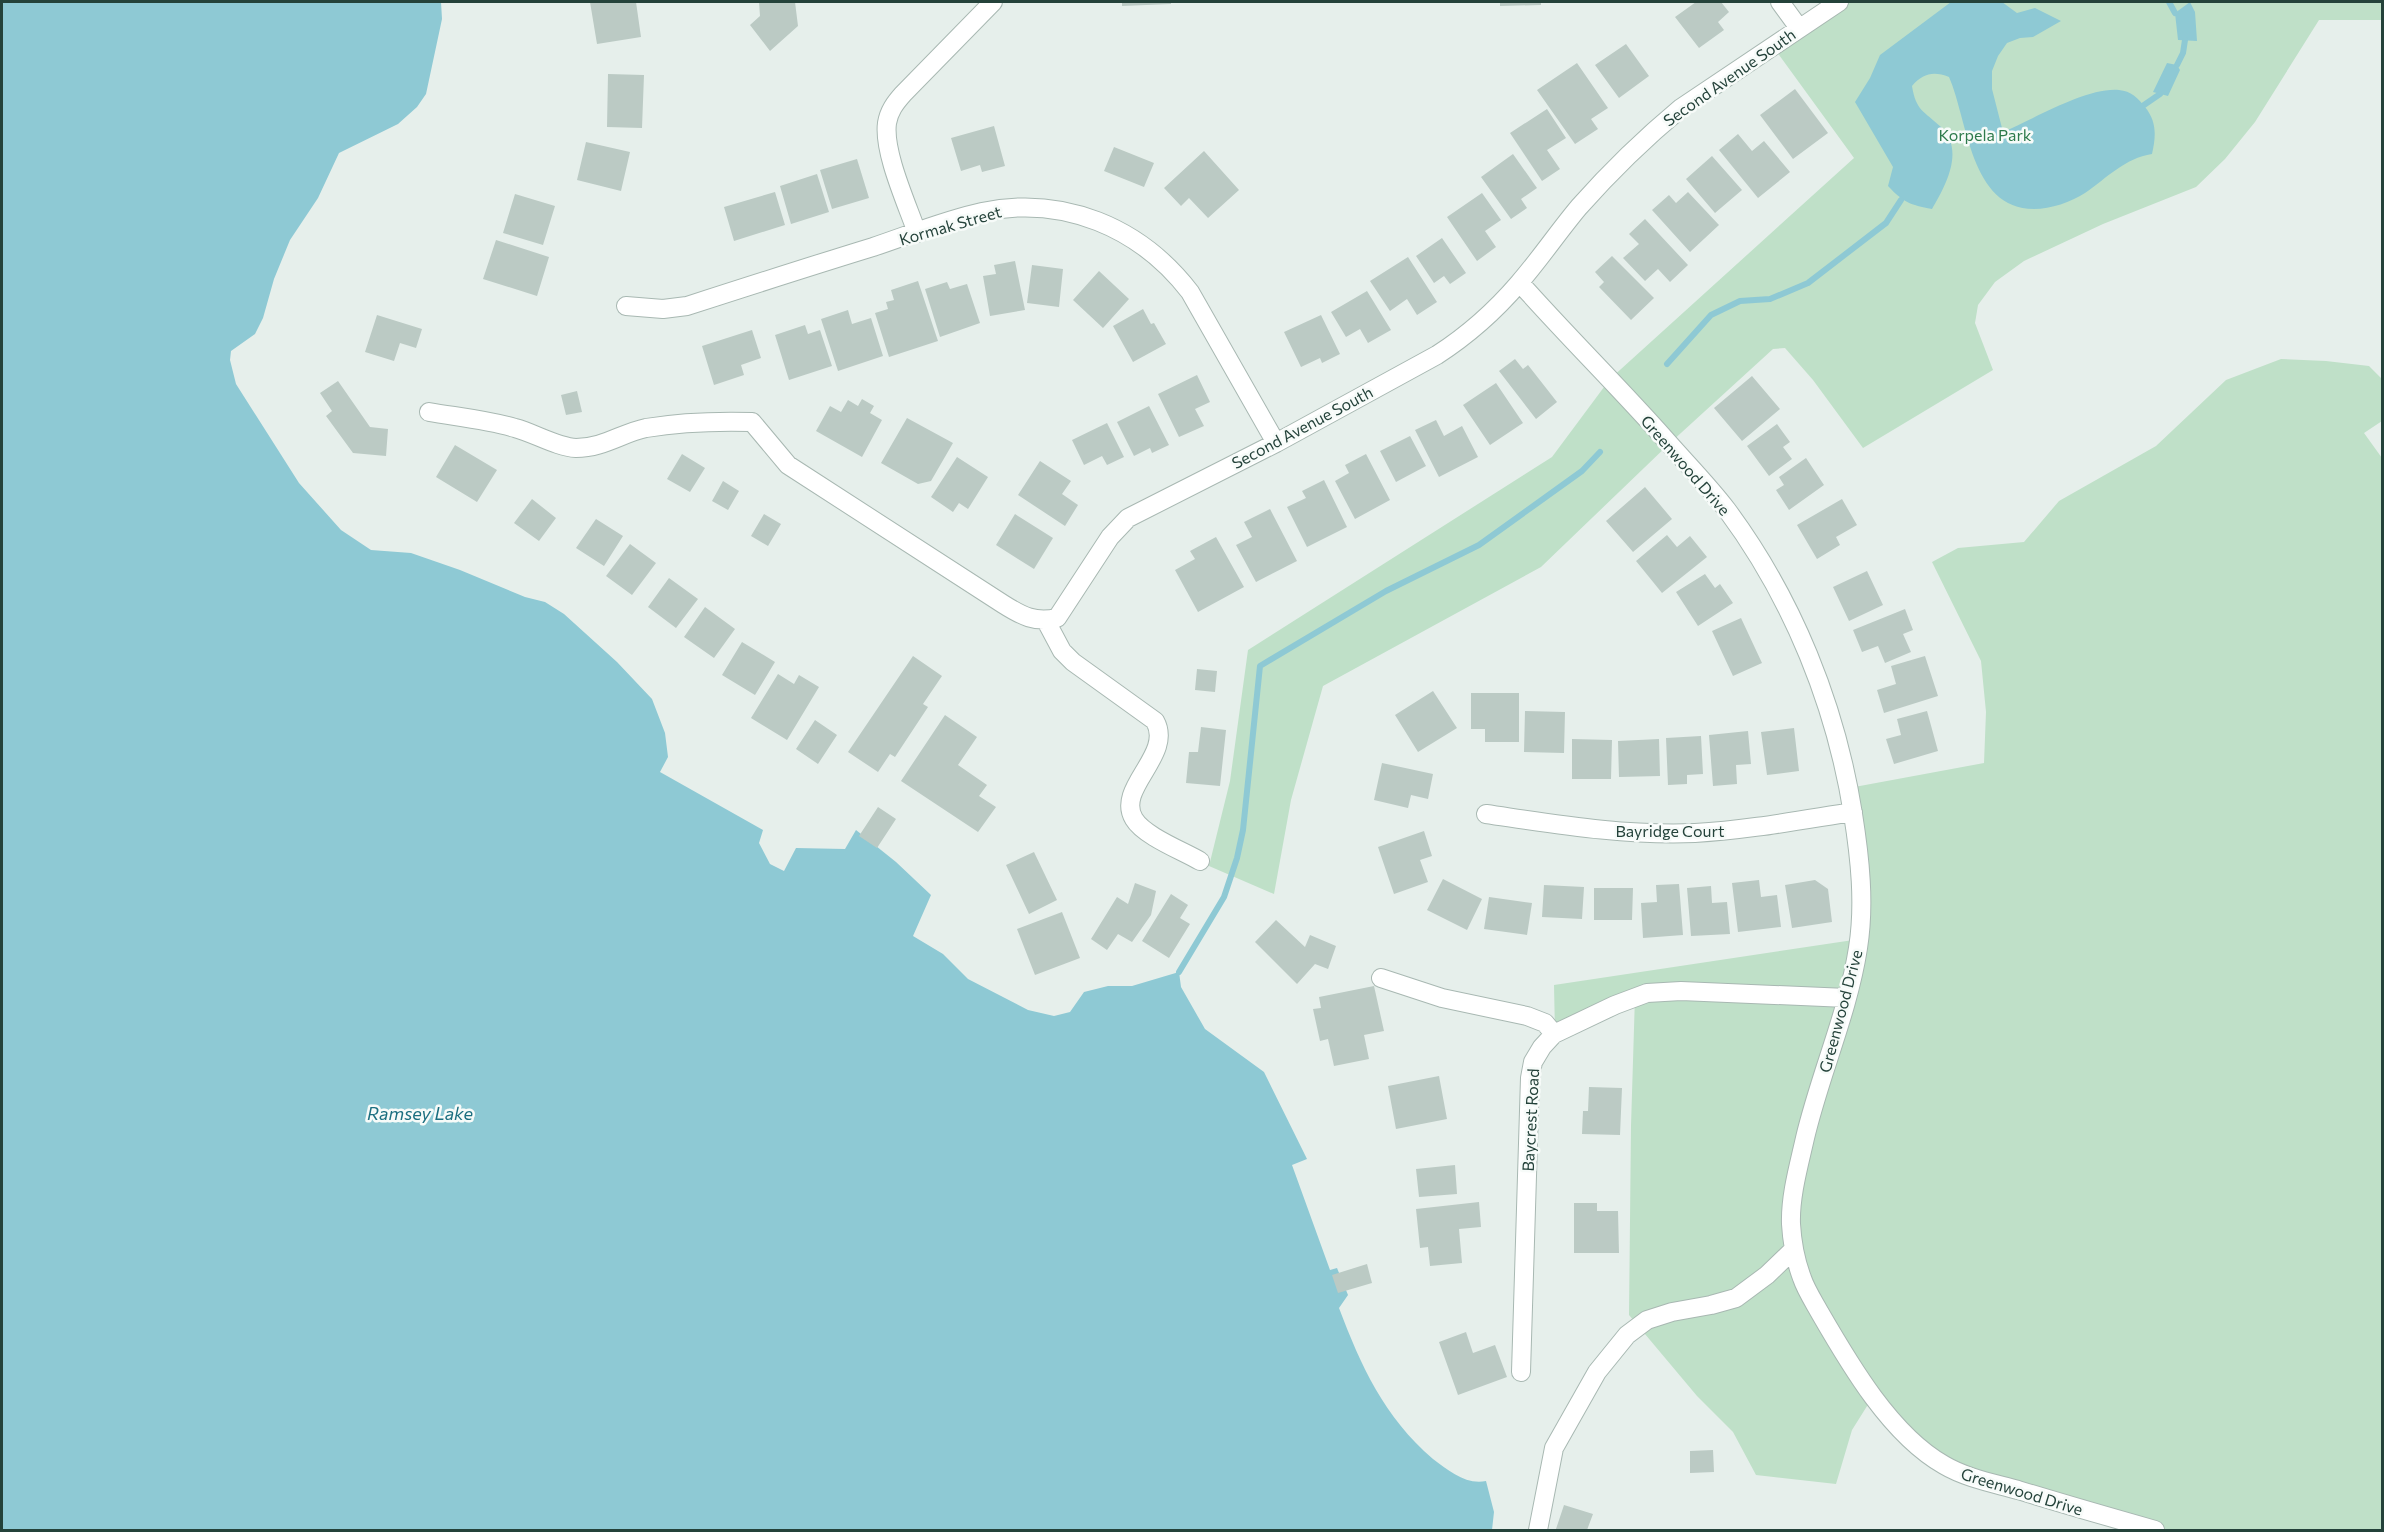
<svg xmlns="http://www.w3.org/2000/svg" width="2384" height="1532" font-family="Commissioner,sans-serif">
  <rect width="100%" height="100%" fill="#e6efeb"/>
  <path fill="#bfe0c8" d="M1836,2H2382V20H2319L2255,122L2225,159L2196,187L2103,224L2024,261L1995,282L1978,305L1975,323L1993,370L1863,448L1813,380L1785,348L1773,349L1670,443L1541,567L1323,686L1291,800L1274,894L1209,866L1230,781L1248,650L1552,457L1610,379L1854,158L1774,48Z
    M2281,359L2326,361L2369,366L2382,379V421L2364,433L2382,458V1530H2160L1942,1462L1874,1395L1852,1430L1836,1484L1756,1475L1733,1432L1697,1396L1629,1315L1631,1126L1635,996L1555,1032L1554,985L1860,939L1849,788L1984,763L1986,712L1981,661L1932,562L1958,548L2024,542L2059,501L2156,446L2226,380Z"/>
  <path fill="#8ec9d4" d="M2,2H441L442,19L426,94L417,107L398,124L339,153L318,198L290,240L274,279L263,318L255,334L231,351L230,360L236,384L299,483L341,530L371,550L411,553L460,570L525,597L545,602L564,614L617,662L652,699L665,733L668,757L660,772L763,830L759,843L770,864L784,871L796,848L845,849L856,830L896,862L931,895L913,936L943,954L968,979L1028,1010L1054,1016L1070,1012L1084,992L1108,986H1132L1179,972L1181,987L1205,1029L1264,1072L1307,1159L1292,1165L1330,1270L1337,1268L1348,1295L1339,1308C1361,1366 1384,1417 1433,1459C1449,1471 1466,1485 1486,1481L1494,1512L1492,1530H2Z
    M1951,2H2002L2017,13L2035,8L2061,21L2033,37L2020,38L2007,43L1998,56L1992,71V89L2003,132C2034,119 2087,87 2119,90C2131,91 2138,98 2145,107C2157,122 2156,136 2152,154C2125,158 2107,178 2085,193C2071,202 2051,209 2034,209C1970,209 1968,120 1949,77C1934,71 1923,73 1912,86C1916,111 1924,111 1941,127C1965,150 1946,185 1932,209C1910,205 1903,202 1888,186L1893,167L1855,102L1870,78L1880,55Z
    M2190,2L2195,12L2197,41L2178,40L2175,13Z
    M2167,63L2177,65L2180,70L2168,96L2153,92Z"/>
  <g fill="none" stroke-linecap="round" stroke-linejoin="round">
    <path stroke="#8ec9d4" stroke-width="6" d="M2169,2L2175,13
      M2177,65L2183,53L2185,40
      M2144,105L2160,94
      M1667,364L1711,315L1740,301L1770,299L1808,283L1886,223L1901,200
      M1179,972L1224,897L1237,858L1243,830L1260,666L1386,591L1479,545L1582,471L1600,452"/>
  </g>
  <path fill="#bbcac4" d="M590,2H636L641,37L597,44Z
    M759,2H795L798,26L770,51L750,25L760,16Z
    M1122,2H1171V4L1122,6Z
    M1500,2H1541V5L1500,6Z
    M1696,2H1721L1729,12L1718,22L1724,30L1699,48L1675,17Z
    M1626,44L1649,76L1619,98L1595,65Z
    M1577,63L1608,108L1591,119L1598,129L1575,144L1537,90Z
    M608,74L644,75L642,128L607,127Z
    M1795,89L1828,133L1793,159L1760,115Z
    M1547,109L1566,138L1547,150L1560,169L1542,181L1510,133Z
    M994,126L1005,166L982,172L980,165L961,171L951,138Z
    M1738,134L1752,151L1764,141L1790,172L1758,198L1719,150Z
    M586,142L630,152L621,191L577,180Z
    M1114,147L1154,163L1144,187L1104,171Z
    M1204,151L1239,190L1208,218L1189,198L1181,206L1164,188Z
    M1513,154L1537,188L1521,199L1527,208L1511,219L1481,177Z
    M1712,156L1742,190L1715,213L1686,179Z
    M857,159L869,198L832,209L820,170Z
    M817,174L829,212L791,224L780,186Z
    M775,192L785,225L734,241L724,207Z
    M1688,192L1719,225L1690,252L1652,210L1669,195L1676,203Z
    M1482,193L1501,220L1485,231L1496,247L1477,261L1447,217Z
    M515,194L555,206L543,245L503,233Z
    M1645,219L1688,265L1670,282L1658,269L1645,281L1623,258L1639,244L1629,234Z
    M1442,238L1466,273L1450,284L1444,276L1434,283L1416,256Z
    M496,240L549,257L537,296L483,279Z
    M1612,256L1654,298L1631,320L1599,287L1604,282L1595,272Z
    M1408,257L1437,302L1417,315L1407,299L1390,311L1370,281Z
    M1015,261L1025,310L990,316L983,276L996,274L994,265Z
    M1032,265L1063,269L1059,307L1027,303Z
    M1099,271L1129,299L1103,328L1073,300Z
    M918,281L938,341L889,357L875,313L888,309L886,302L894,300L891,290Z
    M947,282L950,289L967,284L980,323L940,337L925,289Z
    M1367,291L1391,330L1368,343L1360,329L1346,337L1331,312Z
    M1143,309L1151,324L1154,323L1166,344L1133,362L1113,326Z
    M848,310L852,324L871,318L883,356L838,371L821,319Z
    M377,315L422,329L416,348L400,343L394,361L365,352Z
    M1321,315L1340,354L1322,363L1320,358L1301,367L1284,332Z
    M805,325L808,334L820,330L832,366L789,380L775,335Z
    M752,330L761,358L741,365L744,375L714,385L702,346Z
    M1515,359L1523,369L1528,365L1557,402L1536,419L1499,371Z
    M1197,375L1210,402L1195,409L1204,426L1179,437L1158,394Z
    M1752,376L1780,409L1742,441L1714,408Z
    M338,381L370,427L388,429L386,456L353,453L326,416L332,411L320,393Z
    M1496,383L1523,423L1490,445L1463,405Z
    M577,391L582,412L566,415L561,395Z
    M862,399L874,406L870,413L882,420L862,457L816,431L830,406L841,412L848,400L858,406Z
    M1149,406L1169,445L1152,453L1150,448L1134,456L1117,422Z
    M907,418L953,443L931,481L918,484L881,463Z
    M1436,420L1444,436L1462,426L1478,457L1439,477L1415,430Z
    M1107,423L1124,457L1107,465L1102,456L1084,465L1072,440Z
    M1777,424L1790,442L1783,447L1792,459L1769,476L1747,446Z
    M1410,436L1426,466L1396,482L1380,451Z
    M455,445L497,470L477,502L436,477Z
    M682,454L705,468L690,492L667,479Z
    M1366,454L1390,500L1355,519L1335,481L1349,473L1345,465Z
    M957,457L988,477L968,509L959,503L953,512L931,497Z
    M1806,458L1824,485L1789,510L1776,490L1784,485L1779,477Z
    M1040,461L1071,481L1062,494L1078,505L1065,526L1018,495Z
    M1324,480L1347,527L1307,547L1287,507L1306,498L1302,491Z
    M723,481L739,491L728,510L712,501Z
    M1645,487L1672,519L1633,552L1606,521Z
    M532,499L556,518L539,541L514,523Z
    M1842,499L1857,525L1836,537L1840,545L1817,559L1797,525Z
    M1270,509L1297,561L1256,582L1236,545L1252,537L1244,522Z
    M764,514L781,524L768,546L751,536Z
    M1015,514L1053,538L1034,569L996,545Z
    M596,519L623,536L604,566L576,548Z
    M1667,535L1677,547L1690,536L1707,557L1662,593L1636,561Z
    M1216,537L1244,587L1198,612L1175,570L1195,559L1190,551Z
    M630,544L656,563L632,595L606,576Z
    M1867,571L1883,605L1849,621L1833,587Z
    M1705,574L1715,588L1720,584L1733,603L1698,626L1676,592Z
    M669,578L698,599L676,628L648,607Z
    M705,607L735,629L714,658L684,637Z
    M1905,609L1913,630L1903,634L1911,652L1885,663L1878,646L1862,652L1853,630Z
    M1741,618L1762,663L1733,676L1712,631Z
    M742,642L775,662L755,695L722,675Z
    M913,656L942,676L923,704L928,707L895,757L890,754L878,772L848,752Z
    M1925,656L1938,696L1884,713L1877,690L1896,684L1891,666Z
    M1197,669L1217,671L1215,692L1195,690Z
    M778,674L794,684L799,675L819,687L787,740L751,718Z
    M1433,691L1457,728L1418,752L1395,715Z
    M1471,693H1519V742H1485V729H1471Z
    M1525,711L1565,712L1564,753L1524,752Z
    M1927,711L1938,751L1894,764L1886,739L1901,735L1897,719Z
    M945,715L977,737L958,765L987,785L979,796L996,807L978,832L901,781Z
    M815,720L837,735L818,764L796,749Z
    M1201,727L1226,730L1220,786L1186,783L1189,752H1198Z
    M1794,728L1799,771L1767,775L1761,732Z
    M1748,731L1751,764L1736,765L1737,784L1713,786L1709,735Z
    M1701,736L1703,774L1687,775V784L1668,785L1666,738Z
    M1572,739L1612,740L1611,779H1572Z
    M1659,739L1660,776L1619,777L1618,741Z
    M1382,763L1433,774L1428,799L1411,795L1408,808L1374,800Z
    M878,807L896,819L877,848L859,836Z
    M1424,831L1432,856L1420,860L1428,882L1394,894L1378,847Z
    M1034,852L1057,900L1029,914L1006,865Z
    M1443,879L1482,899L1467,930L1427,910Z
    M1759,880L1761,897L1777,895L1781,927L1738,932L1732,883Z
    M1815,880L1828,889L1832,922L1792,928L1785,885Z
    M1135,883L1156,891L1151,915L1132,942L1118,934L1107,950L1091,939L1117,897L1128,904Z
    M1679,884L1683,935L1643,938L1641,903L1657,902L1656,885Z
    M1544,885L1584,887L1582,919L1542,917Z
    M1711,886L1712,903L1727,902L1730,934L1691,936L1687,888Z
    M1594,888H1633L1632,920H1594Z
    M1171,894L1188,905L1180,918L1190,924L1169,958L1142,941Z
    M1489,897L1532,903L1527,935L1484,929Z
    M1062,912L1080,958L1035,975L1017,929Z
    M1276,920L1305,947L1310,935L1336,946L1328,969L1315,964L1297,984L1255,942Z
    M1374,986L1384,1031L1364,1035L1369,1059L1334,1066L1328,1039L1320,1041L1313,1009L1321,1008L1319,997Z
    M1439,1076L1447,1119L1396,1129L1388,1086Z
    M1589,1087L1622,1088L1620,1135L1582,1134L1583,1111H1588Z
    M1455,1165L1457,1194L1419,1197L1416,1169Z
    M1479,1202L1481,1227L1459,1229L1462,1263L1430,1266L1428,1247L1420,1248L1416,1209Z
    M1574,1203H1597V1211H1618L1619,1253H1574Z
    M1367,1264L1372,1283L1338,1293L1332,1275Z
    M1466,1332L1473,1353L1495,1345L1507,1377L1458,1395L1439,1342Z
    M1713,1450L1714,1472L1690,1473V1451Z
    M1564,1505L1593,1514L1587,1530L1556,1529Z"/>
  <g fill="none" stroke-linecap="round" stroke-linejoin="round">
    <defs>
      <path id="minor" d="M1780,2L1799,28
        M917,233C907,204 883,152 887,123C889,111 895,103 903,94L993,2
        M1520,283C1567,336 1618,386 1665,439C1686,463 1708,485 1727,510C1793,599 1836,706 1853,814C1860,858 1865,904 1858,948C1848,1013 1820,1074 1805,1138C1799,1165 1790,1196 1791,1224C1792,1241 1796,1262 1802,1278C1806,1290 1814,1302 1820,1313C1850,1365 1891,1435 1944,1465C1966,1478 1993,1483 2018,1490C2064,1504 2109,1517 2155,1530
        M626,306L663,309L687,306C749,286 811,266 873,247C909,235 945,220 982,212C1063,195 1140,227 1190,292L1276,443
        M429,412C458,417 488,420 515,428C534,433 557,447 576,448C603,448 622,433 646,428C682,422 716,421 752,422L788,465L1003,604C1022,616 1035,623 1057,618L1110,537L1128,518L1276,443L1437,355C1468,335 1495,311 1519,283C1540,259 1558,232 1579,207C1610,172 1645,138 1681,108L1839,2
        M1046,621L1062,651L1073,662L1155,721C1174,755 1115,788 1134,819C1144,836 1183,851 1200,861
        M1486,814C1555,824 1625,836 1695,833C1748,830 1801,820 1853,812
        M1381,978L1442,998L1527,1016L1545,1023L1554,1034
        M1521,1372L1530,1078L1533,1062L1542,1047L1554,1034L1615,1005L1647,993L1681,991L1847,998
        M1538,1530L1554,1448L1597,1372L1627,1335L1647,1320L1672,1312L1711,1305L1736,1298L1767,1275L1794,1249"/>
    </defs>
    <use href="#minor" stroke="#a8b8b2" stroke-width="20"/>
    <use href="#minor" stroke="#fff" stroke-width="18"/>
  </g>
  <g text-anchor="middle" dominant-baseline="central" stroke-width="5" stroke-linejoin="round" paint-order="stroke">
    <g font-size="16" fill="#24423a" stroke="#f7fbf9">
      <text transform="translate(1729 77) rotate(-35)">Second Avenue South</text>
      <text transform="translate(950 225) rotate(-16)">Kormak Street</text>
      <text transform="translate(1302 427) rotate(-28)">Second Avenue South</text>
      <text transform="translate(1686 465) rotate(49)">Greenwood Drive</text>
      <text x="1670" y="830">Bayridge Court</text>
      <text transform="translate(1840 1011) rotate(-75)">Greenwood Drive</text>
      <text transform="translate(1530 1120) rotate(-87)">Baycrest Road</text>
      <text transform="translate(2022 1491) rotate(17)">Greenwood Drive</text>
    </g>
    <g font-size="16" fill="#2d7a4b" stroke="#f7fbf9">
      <text x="1985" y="134">Korpela Park</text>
    </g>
    <g font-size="18" font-style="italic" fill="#1c6f80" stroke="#f7fbf9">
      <text x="420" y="1113">Ramsey Lake</text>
    </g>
  </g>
  <rect width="2384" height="1532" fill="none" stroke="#24423a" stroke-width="6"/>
</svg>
